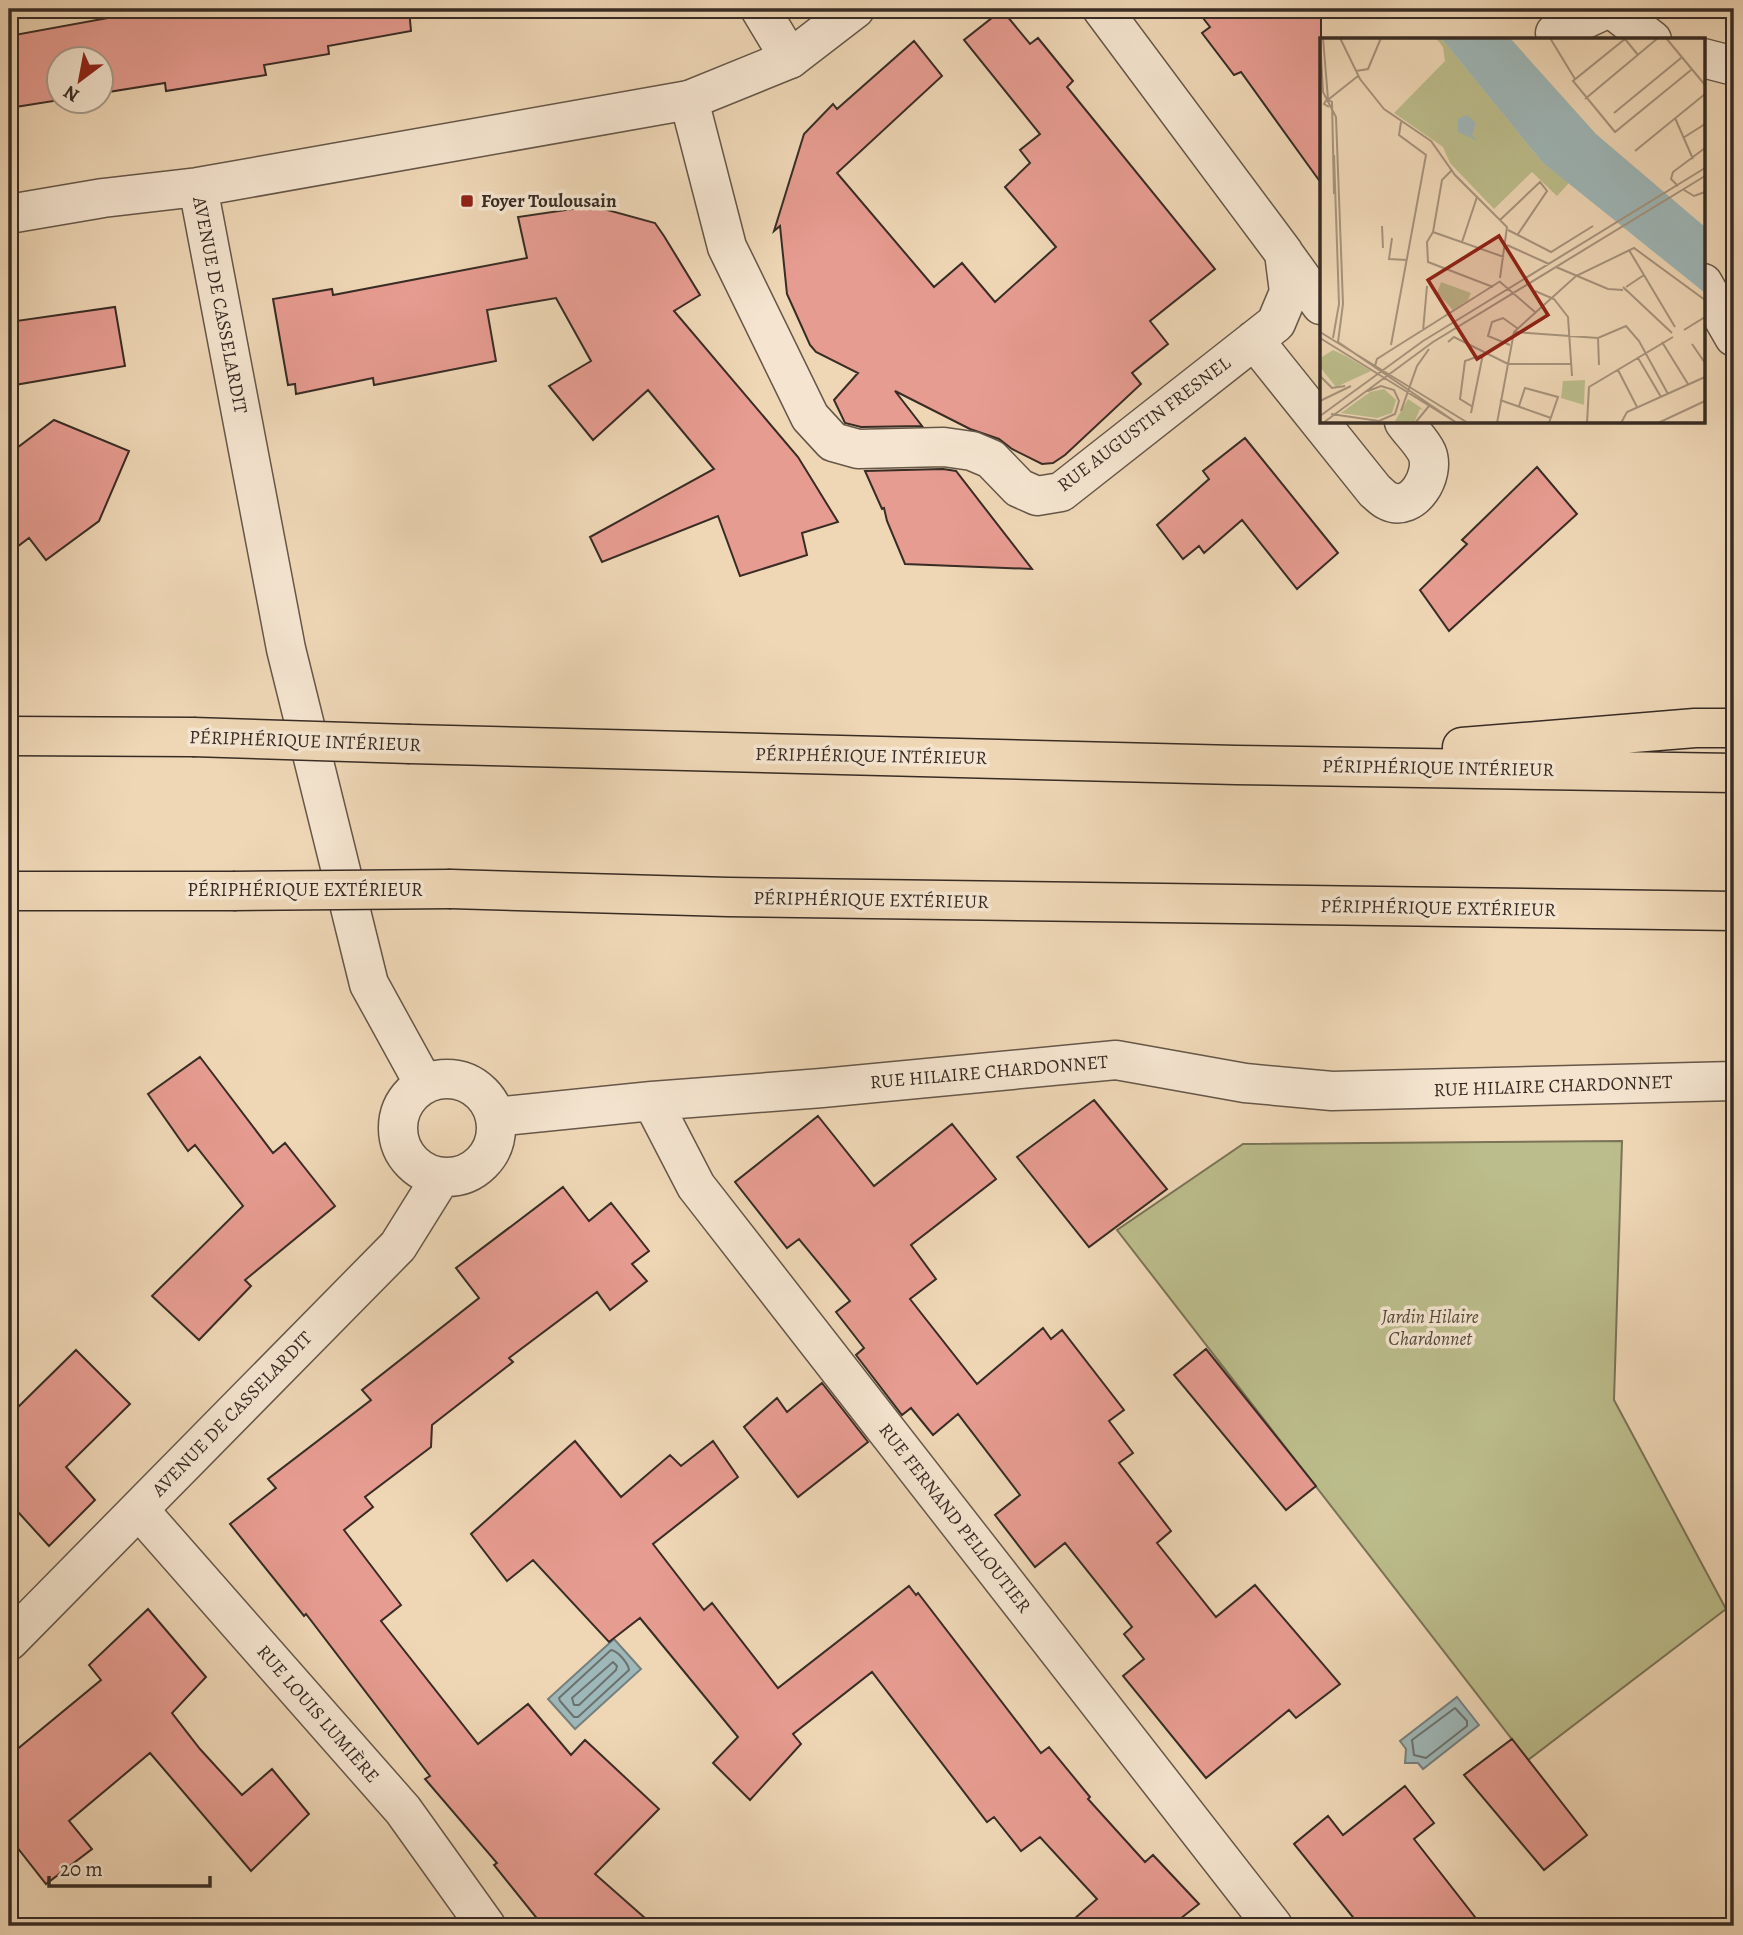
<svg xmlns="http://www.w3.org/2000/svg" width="1743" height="1935" font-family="Alegreya,serif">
  <rect width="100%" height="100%" fill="#efd7b6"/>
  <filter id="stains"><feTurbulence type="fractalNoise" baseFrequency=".00286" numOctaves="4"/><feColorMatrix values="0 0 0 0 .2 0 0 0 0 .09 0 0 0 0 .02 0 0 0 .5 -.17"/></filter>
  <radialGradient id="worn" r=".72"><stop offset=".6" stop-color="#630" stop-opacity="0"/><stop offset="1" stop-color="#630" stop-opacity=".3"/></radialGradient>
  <path fill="#bcbd8c" stroke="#7a7458" stroke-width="2" d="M1622,1141L1614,1400L1726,1609L1528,1760L1117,1230L1243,1144Z"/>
  <path fill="#9eb7b8" stroke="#757f7d" stroke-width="2" d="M614,1639L641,1669L575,1729L548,1699Z
    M1457,1697L1479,1725L1423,1769L1418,1763H1405L1406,1749L1400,1741Z"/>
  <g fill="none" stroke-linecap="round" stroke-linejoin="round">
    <path stroke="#6b726e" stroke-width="2" d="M611,1650C618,1651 628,1663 629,1670L578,1717H574L560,1701L559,1698Z
      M613,1662L617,1666L616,1670L579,1705H574L572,1698Z
      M1455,1708L1467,1721V1726L1426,1758L1414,1755L1412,1740Z"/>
  </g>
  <path fill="#e79c91" stroke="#382c25" stroke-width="2" d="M157,9H409L411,31L328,46L329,54L264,65L266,75L166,91L165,83L102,93V60H60V100L9,108V36Z
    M1196,9H1321V183L1241,72L1234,75L1202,33L1210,27Z
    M1002,10L1030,44L1038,38L1073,81L1067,87L1215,269L1150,321L1168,344L1132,373L1141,384L1065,455L1053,463L1042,464L1012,449L999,439L970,429L895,391L922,426L861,427L845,423L834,400L858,373L816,352L810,345L787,294L780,226L774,231L804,134L833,104L837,109L914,41L942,76L837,173L934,287L962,263L995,302L1056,247L1005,187L1030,163L1020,150L1040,134L964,40Z
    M593,206L655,223L664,236L700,295L674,311L798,457L838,522L802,533L807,555L740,576L718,516L602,562L590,537L714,469L648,390L593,440L549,386L591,361L556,298L487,310L496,361L374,385L373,378L296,394L295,384L288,385L273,299L332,289L333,295L527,258L518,217Z
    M115,307L125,366L9,386V322Z
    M54,420L129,451L99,521L46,560L29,538L9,553V454Z
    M1245,438L1338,553L1297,589L1242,520L1204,553L1199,546L1183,559L1157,525L1209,479L1203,471Z
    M1537,467L1577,514L1449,631L1420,590L1467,544L1462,540Z
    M943,469L956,471L1032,569L905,564L887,521L884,508L882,509L865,471Z
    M200,1057L273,1153L285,1143L335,1206L245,1280L251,1286L199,1340L152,1296L243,1206L195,1145L188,1151L148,1094Z
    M1094,1100L1167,1189L1089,1247L1017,1157Z
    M818,1116L874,1186L952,1124L996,1179L911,1245L936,1279L910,1299L977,1384L1043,1328L1051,1339L1062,1330L1124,1410L1109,1421L1133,1453L1119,1463L1171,1531L1157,1543L1216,1617L1255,1585L1340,1684L1296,1718L1289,1710L1206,1778L1123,1676L1144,1659L1124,1634L1132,1627L1065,1543L1035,1567L995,1515L1020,1495L958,1414L933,1435L911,1408L902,1415L856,1355L864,1348L836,1312L850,1301L799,1239L787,1248L735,1182Z
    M563,1187L589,1221L611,1203L649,1251L632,1264L647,1281L610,1310L597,1292L509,1358L513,1362L432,1425L431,1447L365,1497L373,1507L344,1530L401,1605L381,1621L478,1744L528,1704L571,1755L585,1740L659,1809L595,1874L654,1926H543L494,1865L497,1863L425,1779L430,1776L306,1614L304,1616L230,1524L276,1488L268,1479L371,1400L362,1390L479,1298L456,1268Z
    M1206,1349L1316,1486L1286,1510L1174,1375Z
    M76,1350L130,1404L66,1467L95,1500L49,1546L9,1502V1416Z
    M822,1383L868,1442L798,1497L744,1427L777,1398L787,1412Z
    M575,1441L621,1497L670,1455L681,1466L713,1441L738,1477L653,1544L704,1610L712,1603L778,1688L909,1586L916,1595L918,1593L1041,1753L1049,1747L1090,1797L1088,1799L1145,1862L1153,1855L1199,1904L1171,1926H1066L1097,1899L1040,1837L1021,1851L994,1817L987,1822L872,1672L793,1734L801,1744L750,1800L713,1763L738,1737L640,1618L609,1642L533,1560L507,1581L471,1534Z
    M148,1609L206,1677L172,1713L200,1749L242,1795L272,1769L309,1814L251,1871L150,1753L69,1821L92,1849L46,1884L9,1837V1756L101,1680L89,1665Z
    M1512,1739L1587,1835L1544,1870L1464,1775Z
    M1405,1786L1434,1823L1414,1839L1482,1926H1360L1294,1844L1328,1816L1343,1835Z"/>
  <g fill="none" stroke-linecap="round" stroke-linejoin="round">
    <defs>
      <path id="minor" d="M760,9L790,59
        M1612,9L1652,40
        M1555,33L1607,9
        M1703,58L1734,66
        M689,100L727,247L810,417L833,442L858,449L944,447L972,451L991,459L1019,488L1037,496L1061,492L1276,323L1289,292L1284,253L1102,9
        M1285,255L1321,305
        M1703,283L1734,337
        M1254,340L1375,491C1379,494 1383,499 1388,501C1413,513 1436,475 1427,453C1422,442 1411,432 1404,422
        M652,1101L696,1186L1273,1926
        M495,1117L652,1101L822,1088L1116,1060L1245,1083L1332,1091L1734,1081
        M139,1510L403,1810L486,1926"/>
      <path id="tertiary" d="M198,187L286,649L369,984L424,1084
        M9,214L103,198L198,187L689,100L790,59L855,9
        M398 1128a49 49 0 1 1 98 0a49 49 0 1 1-98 0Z
        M9,1641L398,1246L441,1177"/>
      <path id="motorway" d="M9,736L193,737
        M410,744L1236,765L1734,773
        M1462,747L1695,728H1734
        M451,889L728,897L1734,911
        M9,891H233"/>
    </defs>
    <use href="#minor" stroke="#665749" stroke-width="41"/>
    <use href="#tertiary" stroke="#665749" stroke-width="41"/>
    <use href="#motorway" stroke="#382c25" stroke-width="41"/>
    <use href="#minor" stroke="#f5e5d0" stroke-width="38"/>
    <use href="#tertiary" stroke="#f5e5d0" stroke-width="38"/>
    <use href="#motorway" stroke="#efd7b6" stroke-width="38"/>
    <defs>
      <path id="motorway-bridge" d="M193,737L410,744
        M233,891L451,889"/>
    </defs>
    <use href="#motorway-bridge" stroke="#382c25" stroke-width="41" stroke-linecap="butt"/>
    <use href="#motorway-bridge" stroke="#efd7b6" stroke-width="38"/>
  </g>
  <rect fill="#8f2418" stroke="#f5e5d0" stroke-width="2.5" x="460" y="194" width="14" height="14" rx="3.5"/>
  <g text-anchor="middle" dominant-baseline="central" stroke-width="7" stroke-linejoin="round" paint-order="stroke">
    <g font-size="19" font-weight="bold" fill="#382c25" stroke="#f5e5d0" text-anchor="start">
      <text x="481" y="201">Foyer Toulousain</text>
    </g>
    <g font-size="19" fill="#382c25" stroke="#f5e5d0">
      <text transform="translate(220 305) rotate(79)">AVENUE DE CASSELARDIT</text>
      <text transform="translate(1144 424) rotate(-37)">RUE AUGUSTIN FRESNEL</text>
      <text transform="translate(305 741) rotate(2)">PÉRIPHÉRIQUE INTÉRIEUR</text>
      <text transform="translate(871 756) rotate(1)">PÉRIPHÉRIQUE INTÉRIEUR</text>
      <text transform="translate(1438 768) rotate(1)">PÉRIPHÉRIQUE INTÉRIEUR</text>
      <text x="305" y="890">PÉRIPHÉRIQUE EXTÉRIEUR</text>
      <text transform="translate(871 900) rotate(1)">PÉRIPHÉRIQUE EXTÉRIEUR</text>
      <text transform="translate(1438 908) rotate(1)">PÉRIPHÉRIQUE EXTÉRIEUR</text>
      <text transform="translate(989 1072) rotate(-5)">RUE HILAIRE CHARDONNET</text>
      <text transform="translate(1553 1086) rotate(-2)">RUE HILAIRE CHARDONNET</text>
      <text transform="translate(232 1414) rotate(-46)">AVENUE DE CASSELARDIT</text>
      <text transform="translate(955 1518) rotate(52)">RUE FERNAND PELLOUTIER</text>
      <text transform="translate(318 1714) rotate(49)">RUE LOUIS LUMIÈRE</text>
    </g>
    <g font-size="19" font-style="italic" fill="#52493a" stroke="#f5e5d0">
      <text x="1430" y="1317">Jardin Hilaire<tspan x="1430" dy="22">Chardonnet</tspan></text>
    </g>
  </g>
  <g transform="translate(1320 38)">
    <rect width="385" height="385" fill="#efd7b6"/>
    <path d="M116,0H121L222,124L249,145L237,158L212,134L174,171L130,125L123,109L74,75L125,23L123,9ZM121,244L151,255L148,262L133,272L117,255ZM13,312L26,318L51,333L16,349L0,329L2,319ZM265,342L264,367L241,360L243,343ZM64,351L76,362L72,375L57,380L21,375L50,354ZM88,361L104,372L100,371L94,385H74Z" fill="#bcbd8c"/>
    <path d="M121,0H190L276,96L385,189V255L222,124ZM147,77L156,85L152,97L158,103L138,94V81Z" fill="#9eb7b8"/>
    <path fill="none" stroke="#a6937c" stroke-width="2" d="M0,0L3,54L16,79L23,266L18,304L137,385M3,0L8,61M20,0L40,41L64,71L111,103L135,137L187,189L180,240M230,0L255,41M346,0L385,47M318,17L305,1L253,43L295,94L371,32M36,33L48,31L61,0M9,61L38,38M265,61L338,0M9,69L4,66L7,61L12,64L14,156M294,75L361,20M355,80L373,121M363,100L385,86M315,113L385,56M132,132L122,142L113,194L184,219M358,148L351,141L353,134L385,110M364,152L374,158L385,154M180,182L220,144L227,153L198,196M62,188L63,210M188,192L231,214L273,188M113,194L107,204L108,224L173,249M72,200L69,221L87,222M142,204L157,159M187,207L229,226M309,212L355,289M236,229L288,251L303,252M179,243L215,274M306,249L324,237M215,253L234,261L248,279L252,338M307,253L303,249L352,295M364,292L385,279M103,293L107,248M0,294L148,385M194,294L278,300L306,288L319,303L348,356M0,300L137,385M13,300L19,266L14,117M278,300L279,327M128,304L134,299L188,326H252M342,304L368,346M372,306L385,325M71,307L106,117L79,97L81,84M190,307L168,298L172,284L183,280L197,290M71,312L179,244M318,320L341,359M55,328L57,321L71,312M298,332L317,369M0,338L12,350L25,348M180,362L231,380M0,363L31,348M199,368L205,350L238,359L229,385M153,369L140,361L145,323L162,317M81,373L97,328L109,311M151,375L163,316M11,376L59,383L75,376L79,363L74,352L61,348L48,353M0,378L103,303L385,130M3,385L113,304L385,138M95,385L109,368M177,385L194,294L256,238L314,210L385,262M267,385L269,349L353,299M301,385L307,374L385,339M338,385L385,363"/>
    <path fill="#8f2418" fill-opacity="0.15" stroke="#8f2418" stroke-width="3.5" d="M179,198L228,277L157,321L108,242Z"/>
    <rect width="385" height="385" fill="none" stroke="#382c25" stroke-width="3.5"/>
  </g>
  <rect width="1743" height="1935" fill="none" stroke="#efd7b6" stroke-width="35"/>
  <rect x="10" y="10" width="1722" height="1914" fill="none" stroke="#382c25" stroke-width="3.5"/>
  <rect x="18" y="18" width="1708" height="1900" fill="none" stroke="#382c25" stroke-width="2"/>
  <g transform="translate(80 80) rotate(212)"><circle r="33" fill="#f5e5d0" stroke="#a99b8c" stroke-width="2"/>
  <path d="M0-5L12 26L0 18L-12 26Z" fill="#8f2418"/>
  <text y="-10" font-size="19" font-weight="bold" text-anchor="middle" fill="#382c25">N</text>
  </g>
  <path d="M49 1876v10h161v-10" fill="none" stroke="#382c25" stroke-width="3.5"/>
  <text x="60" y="1876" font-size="21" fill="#382c25" stroke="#f5e5d0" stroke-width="5" paint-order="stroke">20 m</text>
  <rect width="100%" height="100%" filter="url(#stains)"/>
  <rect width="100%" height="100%" fill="url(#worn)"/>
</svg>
